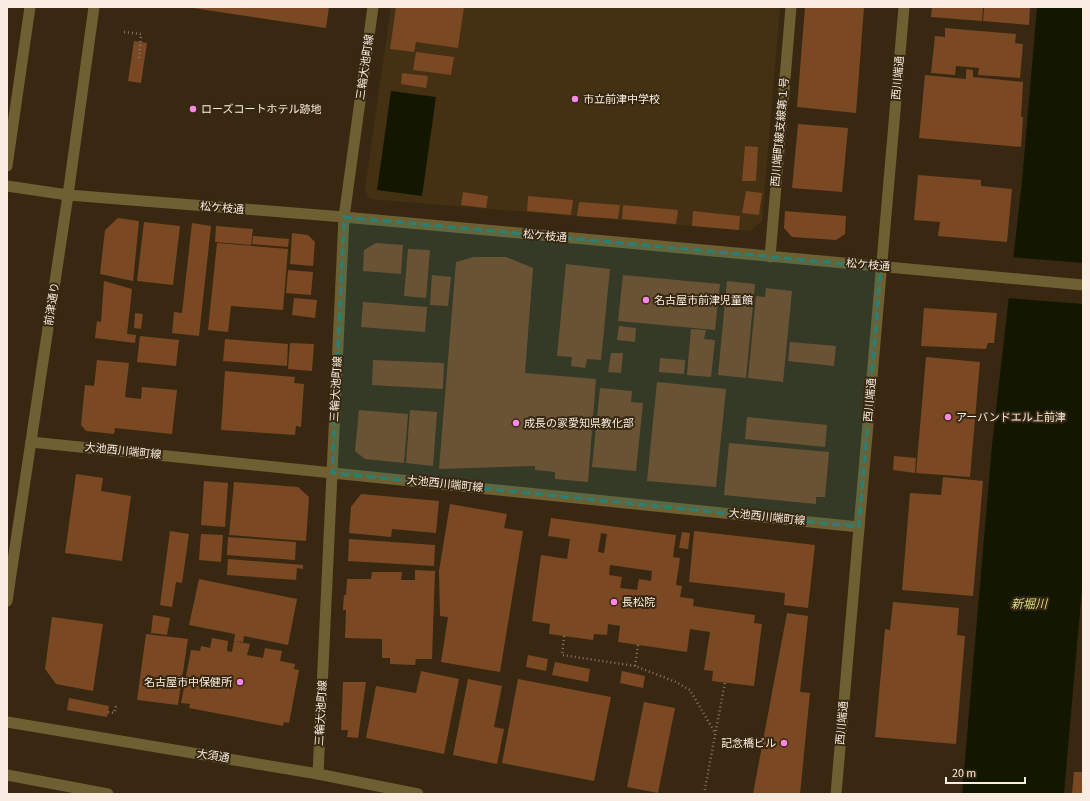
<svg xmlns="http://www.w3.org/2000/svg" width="1090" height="801" font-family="'Source Sans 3','Noto Sans JP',sans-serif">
  <rect width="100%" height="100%" fill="#382812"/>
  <path fill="#443012" d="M391,7H780L762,221L751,231L370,199L365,190Z"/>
  <path fill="#141700" d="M1037,7H1083V577L1064,794H962L992,445L1022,181Z
    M391,91L436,97L422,196L377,190Z"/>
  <path fill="#382812" d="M1011,257L1083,263V304L1007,298Z"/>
  <path fill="#7b4824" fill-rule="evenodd" d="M193,7H329L326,28L193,8Z
    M396,7H464L458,48L416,42L414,52L390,49Z
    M805,7H864L856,113L797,107Z
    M932,7H983L982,21L931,17Z
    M984,7H1030L1029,25L983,21Z
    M945,28L1016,34L1015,43L1023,44L1020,78L978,75L979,68L956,66L955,75L931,73L935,36L945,37Z
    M134,41L147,43L141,83L128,81Z
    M416,52L454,57L451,75L413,70Z
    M966,69L973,70V77L1023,82L1021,117H1023L1021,147L919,138L925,75L966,79Z
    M402,73L428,76L426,88L401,84Z
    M798,124L848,128L842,192L792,188Z
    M745,146L758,147L756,181H742Z
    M918,175L981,180V186L1012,189L1007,242L938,236L940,222L914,220Z
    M746,191L762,193L759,215L742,213Z
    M463,192L488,196L486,208L461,205Z
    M528,196L573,200L571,215L527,211Z
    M579,202L620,205L618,219L577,216Z
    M623,205L678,210L676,224L622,219Z
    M693,211L740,216L739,230L692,226Z
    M785,211L846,216L845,234L836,240L792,237L784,228Z
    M118,218L139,221L133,281L100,274L105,230Z
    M144,222L180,226L173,285L137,281Z
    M192,223L211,226L199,336L172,333L174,312L182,313Z
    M216,226L253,229L251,245L215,242Z
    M292,233L308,235L315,242L313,266L290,264Z
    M253,236L289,239L288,247L252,244Z
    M217,243L288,249L283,310L231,306L228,332L208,330Z
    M376,243L403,245L401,274L363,271L364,250Z
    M408,249L430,250L426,298L404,296Z
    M474,257H506L533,268L525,373L596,379L588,482L555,479V472L535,470V466L439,469L456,262Z
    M566,264L610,269L601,360L587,359L585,368L571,366L572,357L557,356Z
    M288,270L313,272L311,295L286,293Z
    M432,275L451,277L448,306L430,305Z
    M623,275L720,284L715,330L618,321Z
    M104,281L132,289L127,334L136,335L135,343L95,338L97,321L101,322Z
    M727,281L755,284L746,378L718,375Z
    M766,288L792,291L783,382L748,378L756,296L765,297Z
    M294,298L317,300L315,318L292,315Z
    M363,302L427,307L425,332L361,327Z
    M924,308L997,313L994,343H988L986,349L921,346Z
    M135,313L143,314L141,329L134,328Z
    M619,326L636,328L635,342L617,340Z
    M691,329L706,330L704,339L715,340L711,377L687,375Z
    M140,336L179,340L176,366L137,362Z
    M225,339L288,344L287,366L223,361Z
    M790,342L836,346L834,366L788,361Z
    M290,343L314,344L312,371L288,369Z
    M611,353H623L621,373L608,372Z
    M926,357L980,362L970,477L916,473Z
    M660,358L685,360L684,374L659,372Z
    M97,360L129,363L125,397L141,399L142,387L177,390L172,434L115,428L114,434L86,431L81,425L85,385L94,386Z
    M373,360L444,363L443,389L372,385Z
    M225,371L295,377L294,383L304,384L301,427L296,426L295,435L221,430Z
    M657,382L726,389L716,487L647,481Z
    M600,388L632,391L631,402L643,403L636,471L592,467Z
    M359,410L408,414L404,463L365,459L355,451Z
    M410,410L437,412L433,466L406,463Z
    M747,417L827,425L825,447L745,439Z
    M729,443L829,452L825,497H816V504L724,495Z
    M894,456L916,458L915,473L893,470Z
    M76,474L103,478L101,491L131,496L122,561L65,553Z
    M943,477L983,481L973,596L902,590L910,493L941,495Z
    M204,481L228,483L225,527L201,525Z
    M234,482L298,487L309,497L306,541L229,535Z
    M361,494L439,501L436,533L392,529L391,537L349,533L351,507Z
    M450,504L507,514L504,528L523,531L500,672L441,662L448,617L440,616L439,571Z
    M551,518L676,535L673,557L680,558L676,585L682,586L680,597L694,599L693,606L755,615L754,623L762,624L754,686L712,681L713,671L704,670L710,632L690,629L687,652L618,642L620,626L608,624L607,635L594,634L593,640L549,634L550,624L532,621L541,555L567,559L570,539L548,536ZM601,533L607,534L604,553L598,552ZM610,565L652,571L651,581L639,579L637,590L620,588L622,577L609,575Z
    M170,531L189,534L182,583L176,582L172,607L160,605Z
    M694,531L815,545L808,608L784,605L785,593L689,582Z
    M682,532L690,533L688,549L679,548Z
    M201,534L223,535L221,562L199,560Z
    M228,537L296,542L295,560L227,555Z
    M349,539L435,545L434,566L348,561Z
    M228,559L303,565V569L297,568L296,580L227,575Z
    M415,570L435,571L432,659H416L415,665L390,664V658H382V639L345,638L346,610H343L344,595H346L347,579H371L372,572H402L401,580H415Z
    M199,579L297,599L288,645L244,636L243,642L234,641L235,634L189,625Z
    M893,602L959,608L957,635L965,636L956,744L875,737L885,629L890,630Z
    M787,613L808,616L800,692L810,693L800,794H753Z
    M153,615L170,618L167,635L151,633Z
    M52,617L103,624L93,691L56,684L45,669Z
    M146,634L188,639L178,705L137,700Z
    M212,638L228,641L227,651L232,652L234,641L250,644L247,655L263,658L265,648L282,651L280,661L295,664L294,669L299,670L289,723L284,722L283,726L189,708L190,704L181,703L191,650L200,651L201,646L210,648Z
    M528,655L548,659L546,671L526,667Z
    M555,662L590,669L588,682L552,675Z
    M421,671L459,679L444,754L366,738L376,686L416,693Z
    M622,671L645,676L643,688L620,683Z
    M468,679L502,686L494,727L504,729L497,764L453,755Z
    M518,679L611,697L594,781L502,763Z
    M343,682H366L358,738L347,737L348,730H341Z
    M69,698L109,706L107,717L67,710Z
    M644,702L675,708L658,793L627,787Z
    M1074,772H1083V794H1072Z"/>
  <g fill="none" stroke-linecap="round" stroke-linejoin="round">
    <path stroke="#867866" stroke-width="2.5" stroke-dasharray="1 3" stroke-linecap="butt" d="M124,32L141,34L139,61
      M564,636L562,655L635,666
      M638,645L635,666L676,682L690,690L715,733
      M108,712L114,713L116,706
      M704,794L725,682"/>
    <path stroke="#6d6133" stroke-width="11" d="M7,186L68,195L344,217L1083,285
      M770,257L791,7
      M31,442L859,527
      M318,774L344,217L373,7"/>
    <path stroke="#6d6133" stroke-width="11" d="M7,166L30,7
      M7,601L68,195L94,7
      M7,722L318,774L418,794
      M7,775L108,794
      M836,794L904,7"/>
  </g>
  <path fill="#268279" fill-opacity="0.2" stroke="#268279" stroke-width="3" stroke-dasharray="8 5" stroke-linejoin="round" d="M344,217L881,267L859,527L332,473Z"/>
  <g fill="#fb87e6" stroke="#382812" stroke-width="1.5">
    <circle cx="575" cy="99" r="4"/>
    <circle cx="193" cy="109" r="4"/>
    <circle cx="646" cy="300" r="4"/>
    <circle cx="948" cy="417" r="4"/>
    <circle cx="516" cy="423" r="4"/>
    <circle cx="614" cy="602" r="4"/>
    <circle cx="240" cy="682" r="4"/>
    <circle cx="784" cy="743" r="4"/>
  </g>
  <g text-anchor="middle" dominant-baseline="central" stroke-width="4" stroke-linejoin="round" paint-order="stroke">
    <g font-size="11" fill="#f8ede0" stroke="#382812">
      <text transform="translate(365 67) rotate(-82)">三輪大池町線</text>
      <text transform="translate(898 78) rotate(-85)">西川端通</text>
      <text transform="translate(780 132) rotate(-85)">西川端町線支線第１号</text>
      <text transform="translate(222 208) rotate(5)">松ケ枝通</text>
      <text transform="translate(545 236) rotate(5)">松ケ枝通</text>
      <text transform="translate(868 265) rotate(5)">松ケ枝通</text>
      <text transform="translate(52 304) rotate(-81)">前津通り</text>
      <text transform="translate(336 389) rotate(-87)">三輪大池町線</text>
      <text transform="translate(870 400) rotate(-85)">西川端通</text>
      <text transform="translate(123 451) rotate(6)">大池西川端町線</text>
      <text transform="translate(445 484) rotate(6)">大池西川端町線</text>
      <text transform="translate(767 517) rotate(6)">大池西川端町線</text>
      <text transform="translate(321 713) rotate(-87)">三輪大池町線</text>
      <text transform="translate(842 723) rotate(-85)">西川端通</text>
      <text transform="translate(213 756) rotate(9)">大須通</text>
    </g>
    <g font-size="11" fill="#f8ede0" stroke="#382812" text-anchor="start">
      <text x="583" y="99">市立前津中学校</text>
      <text x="201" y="109">ローズコートホテル跡地</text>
      <text x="654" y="300">名古屋市前津児童館</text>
      <text x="956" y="417">アーバンドエル上前津</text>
      <text x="524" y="423">成長の家愛知県教化部</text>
      <text x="622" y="602">長松院</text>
      <text x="232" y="682" text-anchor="end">名古屋市中保健所</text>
      <text x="776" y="743" text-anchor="end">記念橋ビル</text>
    </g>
    <g font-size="12" font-style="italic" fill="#d1dd82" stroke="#382812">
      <text x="1029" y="604">新堀川</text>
    </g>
  </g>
  <rect width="1090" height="801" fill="none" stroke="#f8ede0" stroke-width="16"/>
  <path d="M946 777v6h79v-6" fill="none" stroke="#f8ede0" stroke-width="2"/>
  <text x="952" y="777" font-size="12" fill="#f8ede0" stroke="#382812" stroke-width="3" paint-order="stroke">20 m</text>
</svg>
